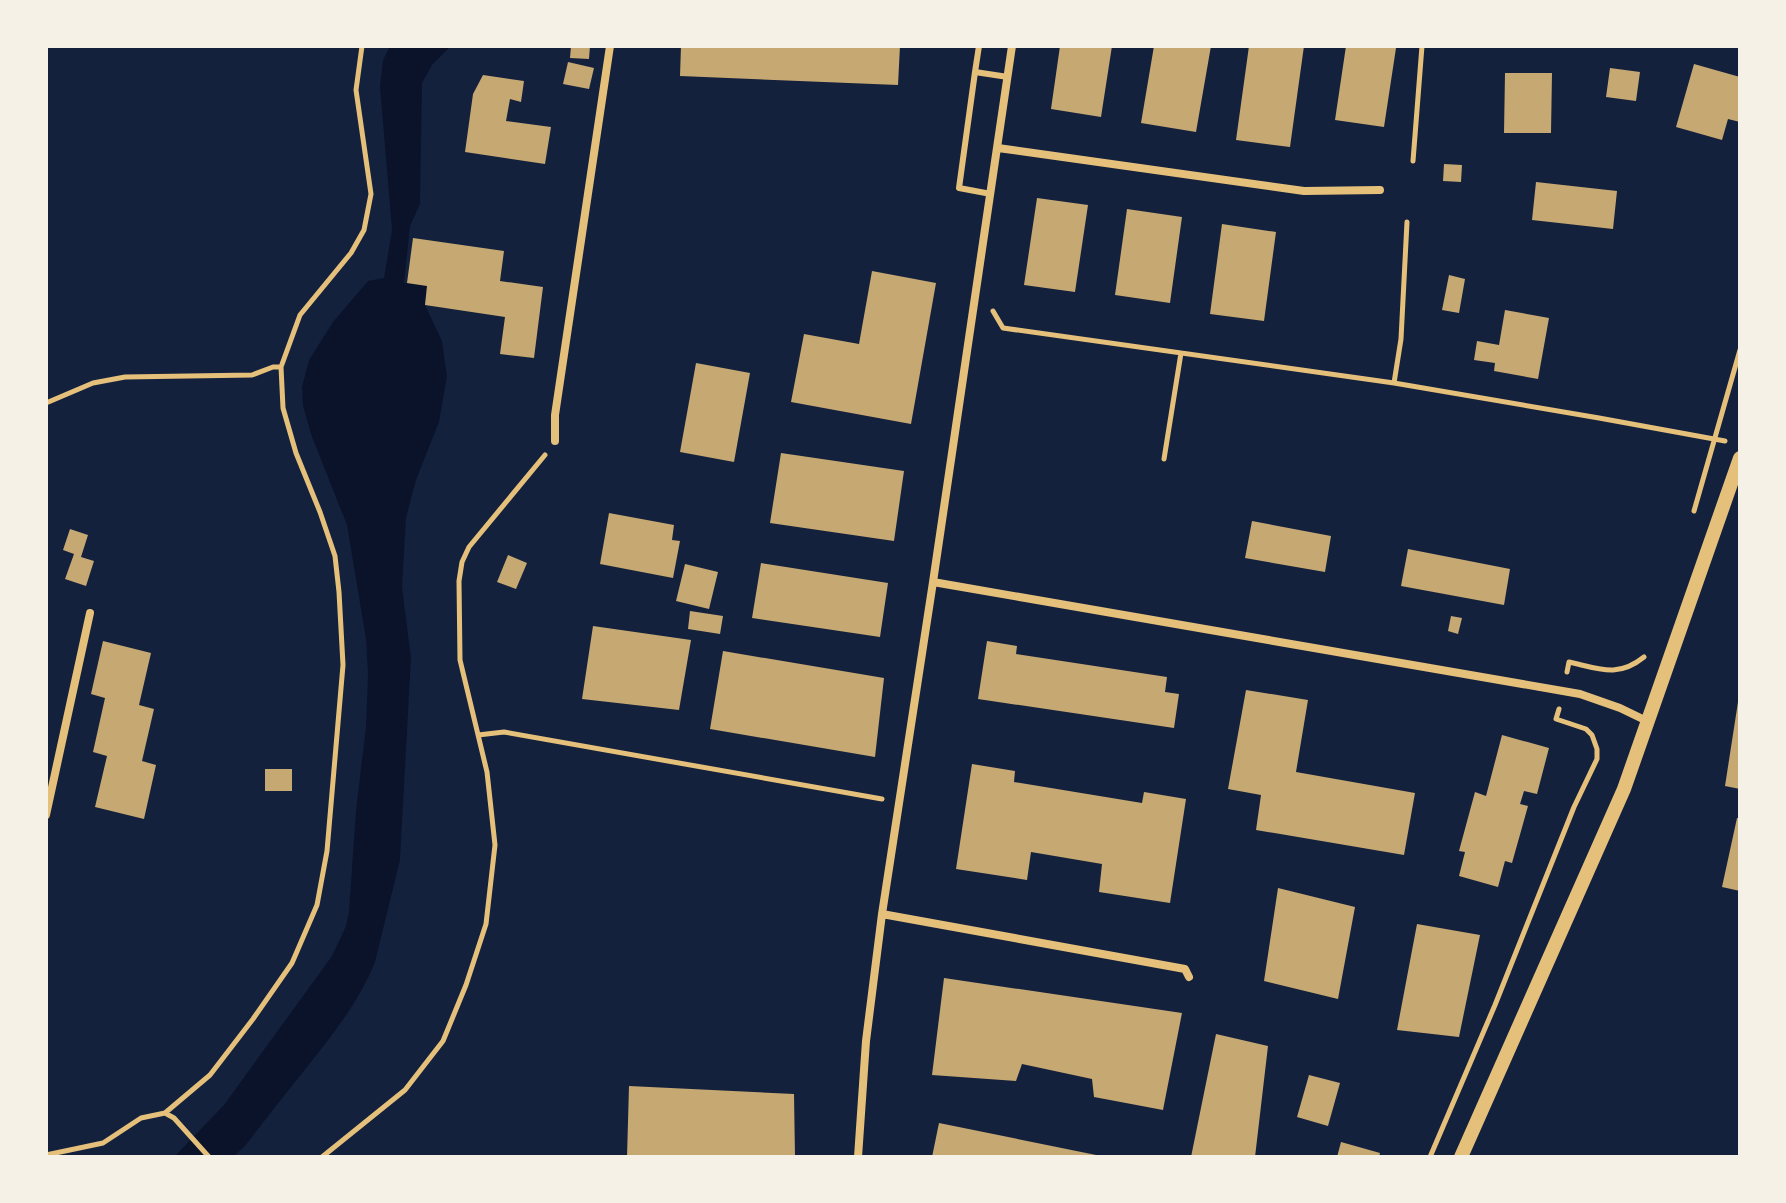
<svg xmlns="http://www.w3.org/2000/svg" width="1786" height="1203" font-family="'Roboto Condensed',sans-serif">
  <rect width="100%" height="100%" fill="#14213d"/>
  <path fill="#0b132b" d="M390,46H451L432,65L422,83L420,204L410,226L404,283L427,286L425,305L442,341L447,376L439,422L416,480L406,518L402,587L411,658L400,860L375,962C359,1002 333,1034 307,1067C286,1093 265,1120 245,1146L233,1157H174L224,1105L332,956L346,926L349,911L356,810L366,727L368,673L366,639L347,525L312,437L303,406L302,387L309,360L333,322L368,281L384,278L392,230L380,87L383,60Z"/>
  <path fill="#c6a872" d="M571,46H590L589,59L570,58Z
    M681,46H900L898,85L680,76Z
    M1060,46H1112L1101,117L1051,109Z
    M1154,46H1211L1196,132L1141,123Z
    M1249,46H1304L1290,147L1236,140Z
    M1346,46H1378L1396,48L1384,127L1335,120Z
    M568,62L594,68L589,89L563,84Z
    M1694,64L1740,77V122L1728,119L1722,140L1676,127Z
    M1610,68L1640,72L1636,101L1606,97Z
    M1505,73H1552L1551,133H1504Z
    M483,75L524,81L521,102L510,99L506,121L551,127L545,164L465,152L473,94Z
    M1444,164L1462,165L1461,182L1443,181Z
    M1536,182L1617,191L1613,229L1532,220Z
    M1037,198L1088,205L1075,292L1024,285Z
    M1127,209L1182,217L1170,303L1115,295Z
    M1222,224L1276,232L1264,321L1210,314Z
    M413,238L504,251L500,281L543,287L534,358L500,354L505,317L425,305L427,286L407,283Z
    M872,271L936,283L911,424L791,402L804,334L859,344Z
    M1449,275L1465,279L1459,313L1442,310Z
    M1505,310L1549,318L1538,379L1494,371L1495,363L1474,360L1477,341L1499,345Z
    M696,363L750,373L734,462L680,452Z
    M781,453L904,471L894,541L770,523Z
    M609,513L674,525L672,540L680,541L673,578L600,564Z
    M1252,521L1331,536L1325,572L1245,558Z
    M70,529L88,535L81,557L94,561L86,586L65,579L74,554L63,550Z
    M1408,549L1510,569L1504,605L1401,586Z
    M508,555L527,563L516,589L497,582Z
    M761,563L888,583L880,637L752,618Z
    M685,564L718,572L709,609L676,601Z
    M690,611L723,616L720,634L688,629Z
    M1451,616L1462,618L1458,634L1448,631Z
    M593,626L691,640L679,710L582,699Z
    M103,641L151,653L139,705L154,709L142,761L156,765L144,819L95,807L107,756L93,752L105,698L91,694Z
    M987,641L1017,646L1016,654L1167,677L1165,692L1179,694L1174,728L978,699Z
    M723,651L884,678L875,757L710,729Z
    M1246,690L1308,700L1296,772L1415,793L1404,855L1256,830L1261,795L1228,789Z
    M1738,702H1740V789L1725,786Z
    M1502,735L1549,748L1537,794L1524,791L1520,804L1528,806L1512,863L1505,861L1498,887L1459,876L1465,852L1459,851L1475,792L1486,796Z
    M972,764L1015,771L1014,782L1142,803L1144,792L1186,799L1170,903L1099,892L1102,864L1031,852L1027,880L956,869Z
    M265,769H292V791H265Z
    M1737,818H1740V891L1722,887Z
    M1278,888L1355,907L1338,999L1264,981Z
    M1417,924L1480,935L1459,1037L1397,1030Z
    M944,978L1182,1013L1163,1110L1094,1097L1092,1079L1022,1064L1016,1081L932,1075Z
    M1216,1034L1268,1046L1255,1157H1191Z
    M1309,1075L1340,1083L1328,1126L1297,1117Z
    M629,1086L794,1094L795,1157H627Z
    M939,1123L1101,1156V1157H932Z
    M1341,1142L1380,1153L1379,1157H1337Z"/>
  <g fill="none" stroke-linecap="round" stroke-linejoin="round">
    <path stroke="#e5c07b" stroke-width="5" d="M1413,161L1422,46
      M993,311L1003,328L1394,383L1599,418L1725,441
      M1394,383L1401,339L1407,222
      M46,403L93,383L125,377L252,375L273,367H281
      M1164,459L1181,353
      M1694,511L1740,350
      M1567,672L1569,662C1600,669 1618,678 1644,657
      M478,735L504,732L882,799
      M165,1113L210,1075L253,1019L292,963L317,905L327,851L343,665L339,592L335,556L320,512L296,453L283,408L281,367L300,315L351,253L364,230L371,194L356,90L362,46
      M46,1155L103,1143L141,1118L165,1113L174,1118L209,1157
      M322,1157L405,1090L443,1041L466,985L486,924L495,845L487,772L460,660L459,581L462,562L469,547L545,455
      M1430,1157L1495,1005L1574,807L1597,759V749L1592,735L1586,729L1556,719L1559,709"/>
    <path stroke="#e5c07b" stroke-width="6" d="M975,72L979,46
      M991,194L959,188L975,72L1008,77"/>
    <path stroke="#e5c07b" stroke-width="8" d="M998,148L1304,191L1380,190
      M555,441V415L610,46
      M933,582L1580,694L1620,708L1649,722
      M46,815L90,613
      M882,914L1185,969L1189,977
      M858,1157L866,1041L882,914L933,582L1012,46"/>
    <path stroke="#e5c07b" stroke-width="14" d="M1461,1157L1624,789L1740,458"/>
  </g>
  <rect width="1786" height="1203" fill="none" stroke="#f6f1e7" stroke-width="96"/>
</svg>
